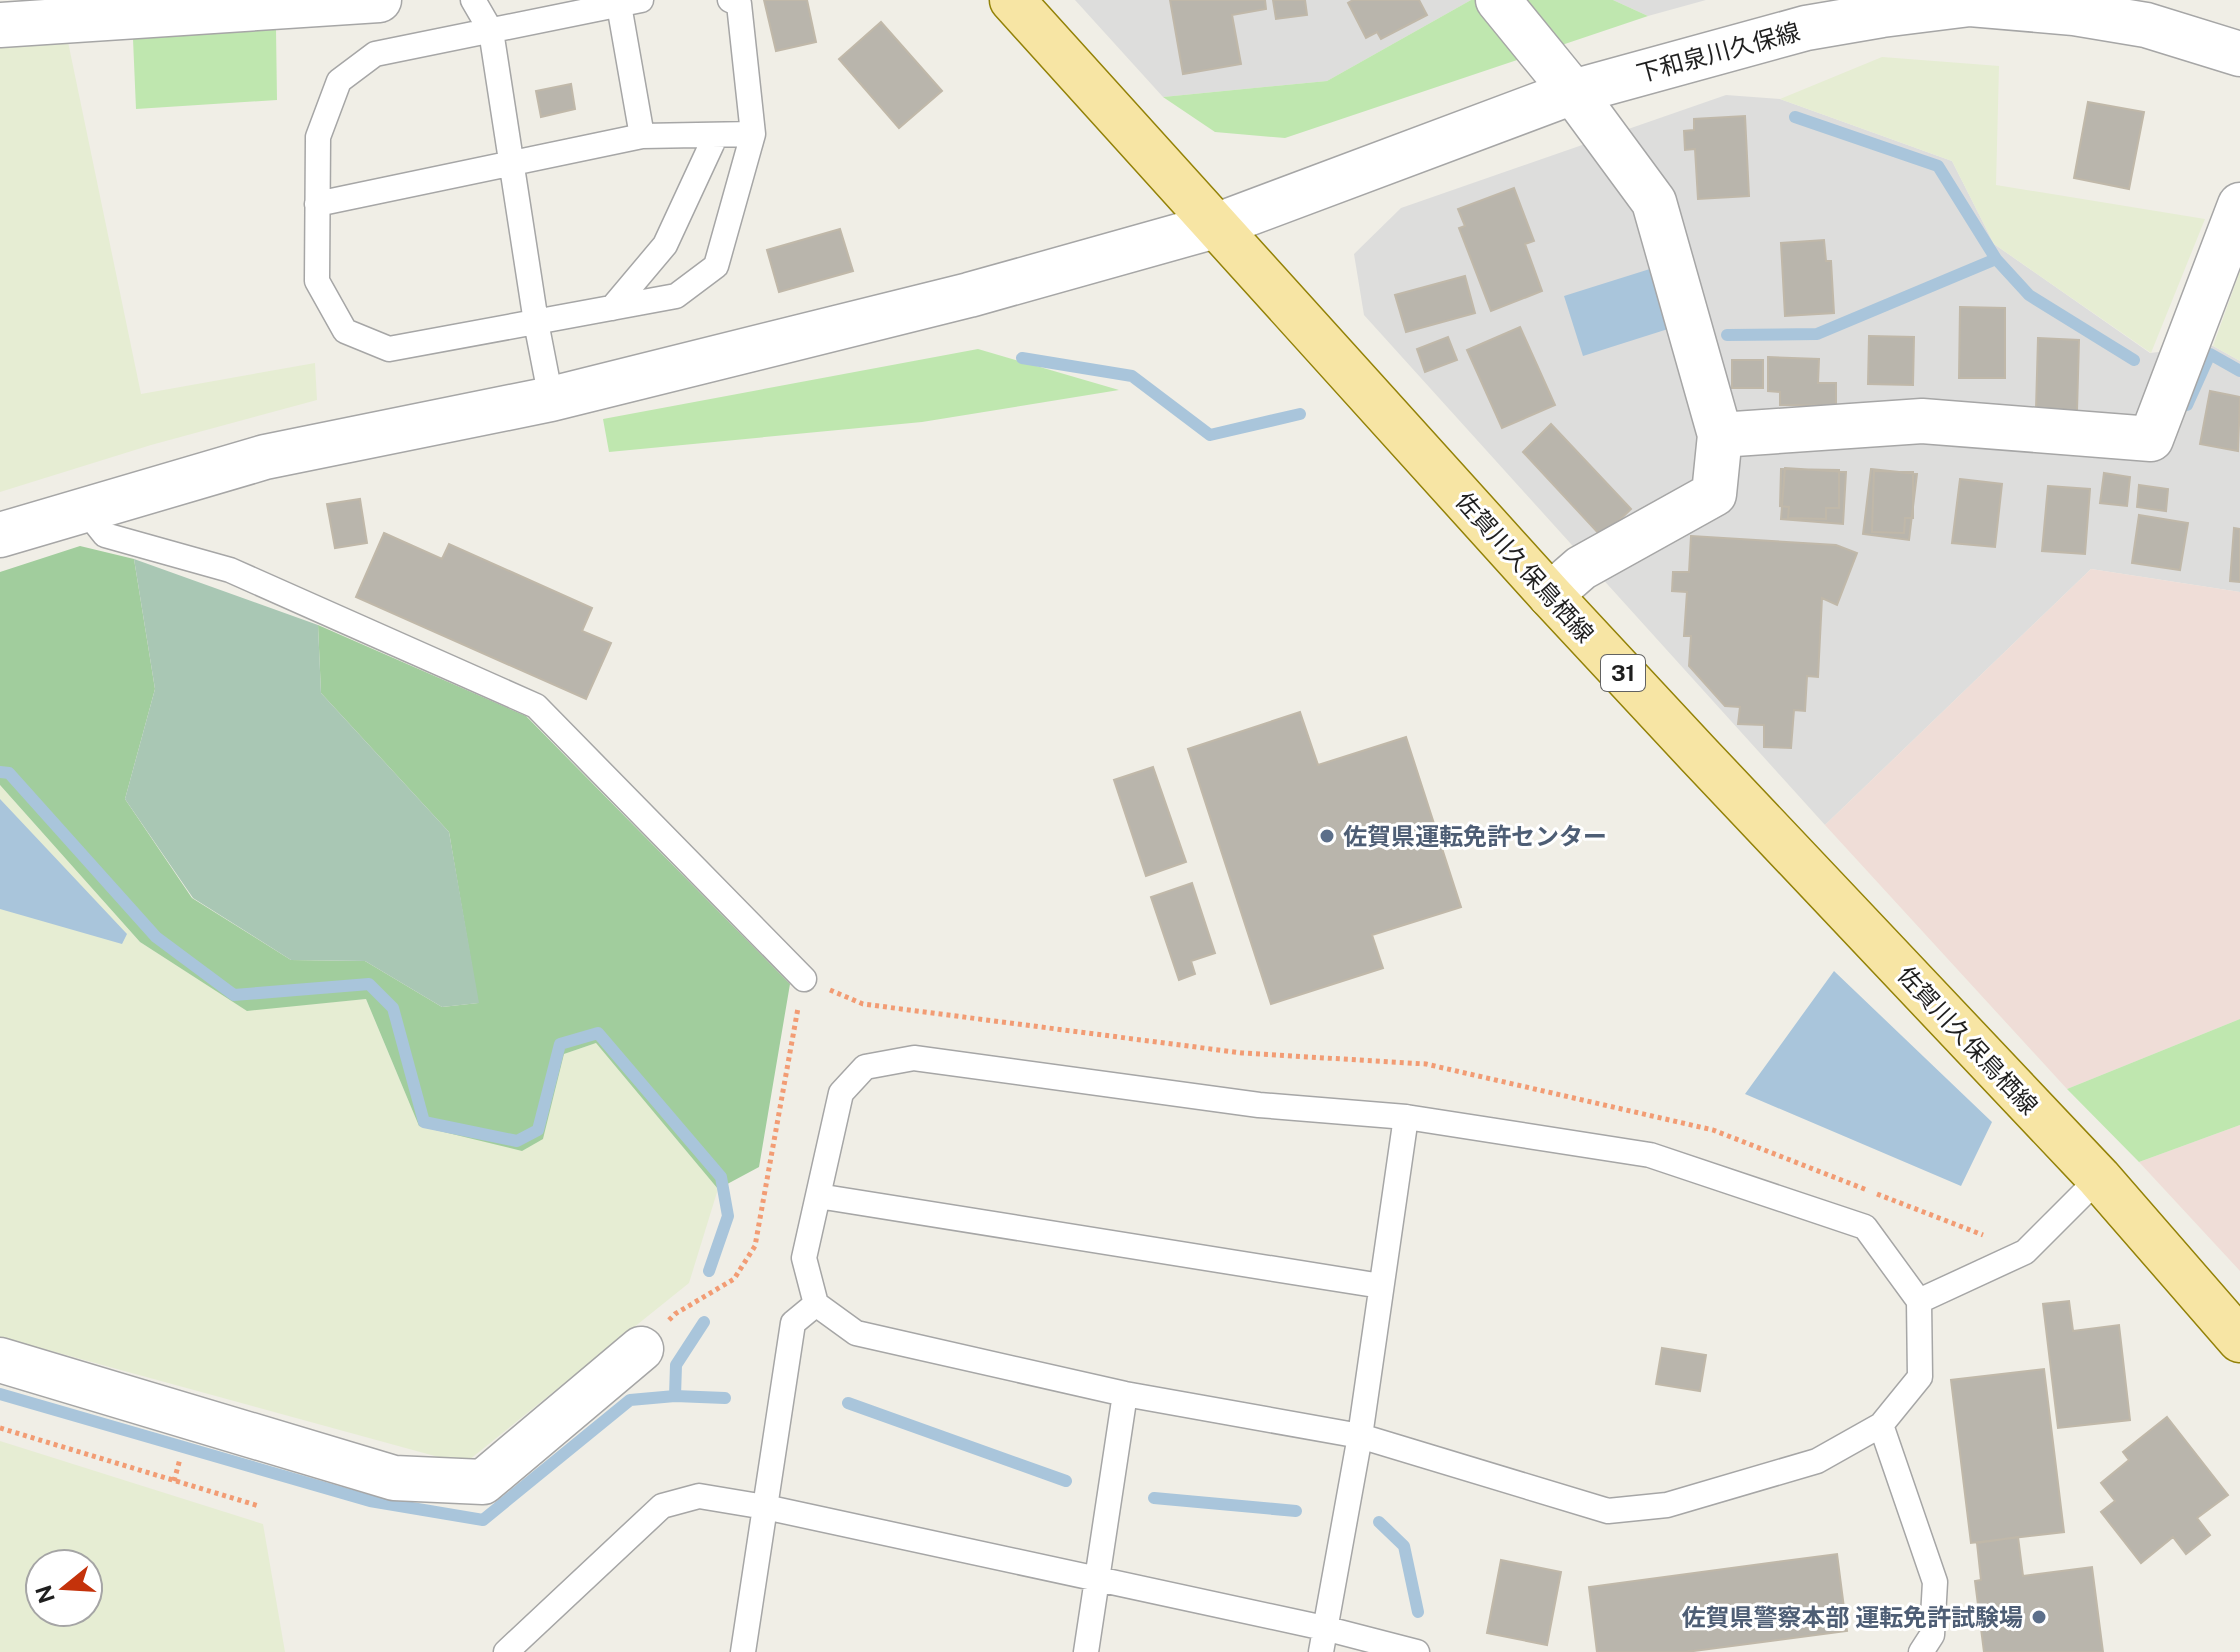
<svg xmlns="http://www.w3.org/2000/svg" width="2240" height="1652" font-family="'Public Sans','Noto Sans JP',sans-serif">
  <rect width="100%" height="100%" fill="#f0eee6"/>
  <path fill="#dddddc" d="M1075,0H1471L1327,81L1163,97Z
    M1613,0H1706L1648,16Z
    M1726,95L1780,99L1952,161L1994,244L2150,353L2213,346L2240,361V592L2091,569L1825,825L1364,315L1354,254L1401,208Z"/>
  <path fill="#efddd7" d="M2091,569L2240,592V1019L2067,1089L1825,825Z
    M2240,1125V1271L2139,1162Z"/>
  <path fill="#e6edd3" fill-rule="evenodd" d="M67,37L141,394L315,363L317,400L151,445L0,492V42Z
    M1882,57L1999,66L1996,185L2205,219L2151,353L1994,244L1952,161L1780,99Z
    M2240,271V361L2213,346Z
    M0,785L140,942L246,1010L366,999L419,1126L543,1139L564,1054L596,1043L718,1189L689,1283L464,1464L0,1337Z
    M0,1441L263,1524L285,1652H0ZM40,1564H88V1612H40Z"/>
  <path fill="#bfe7af" d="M1471,0H1613L1648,16L1285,138L1215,132L1163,97L1327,81Z
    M276,29L277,100L136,109L133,39Z
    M978,349L1119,390L922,422L609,452L603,419Z
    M2240,1019V1125L2139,1162L2067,1089Z"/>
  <path fill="#a1cd9d" d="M80,546L134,559L155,689L125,799L192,898L291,960L365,961L442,1007L478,1003L449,832L321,693L318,625L526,716L790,984L759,1167L718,1189L596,1043L564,1054L543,1139L522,1151L419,1126L366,999L247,1011L140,942L0,785V572Z"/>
  <path fill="#a9c7b4" d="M134,559L318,625L321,693L449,832L479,1003L442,1007L365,961L291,960L193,898L125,799L155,689Z"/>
  <path fill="#a9c5db" d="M1653,268L1668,329L1583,356L1564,296Z
    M0,799L127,934L122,944L0,909Z
    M1834,971L1992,1122L1961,1186L1745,1094Z"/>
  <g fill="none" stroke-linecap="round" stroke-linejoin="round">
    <path stroke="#a9c5db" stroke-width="12" d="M1795,117L1938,166L1996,259L2029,295L2134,360
      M1727,335L1817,334L1996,259
      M1022,358L1132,376L1210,435L1300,414
      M2187,405L2210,354L2240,371
      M0,772L9,773L156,937L234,995L369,984L393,1008L424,1122L517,1141L538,1130L560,1044L598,1033L721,1177L728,1216L709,1271
      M0,1394L370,1501L483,1520L630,1400L675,1396L725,1398
      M675,1396L676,1365L704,1322
      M848,1403L1066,1481
      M1154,1498L1296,1511
      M1379,1522L1404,1546L1418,1612"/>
  </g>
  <path fill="#b9b5ac" stroke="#c0b8a9" stroke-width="2" d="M764,0H807L816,42L776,51Z
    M1170,0H1265L1266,9L1232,15L1241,64L1183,74Z
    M1273,0H1305L1307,15L1276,19Z
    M1353,0H1419L1427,15L1381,39L1377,32L1366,38L1348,3Z
    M881,22L942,91L899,128L839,59Z
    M571,84L575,109L541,117L536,91Z
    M2088,102L2144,112L2129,189L2074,178Z
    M1745,116L1749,196L1698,199L1695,149L1685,150L1684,131L1694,130V119Z
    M1514,188L1534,241L1525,244L1542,291L1491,311L1459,228L1465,226L1458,209Z
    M840,229L853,271L779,292L767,250Z
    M1824,240L1826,261H1831L1834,313L1785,316L1781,243Z
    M1465,276L1475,313L1406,332L1395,295Z
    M1960,307L2005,308V378H1959Z
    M1520,327L1555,405L1502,428L1467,350Z
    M1869,336L1914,337L1913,385L1868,384Z
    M1448,337L1457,360L1425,372L1417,349Z
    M2038,338L2079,340L2077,411L2036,409Z
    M1768,357L1819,359L1818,383H1836V406L1780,405V392L1768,391Z
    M1732,360H1763V388H1732Z
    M2210,391L2240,397L2238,451L2200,444Z
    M1551,424L1631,509L1602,537L1523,452Z
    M1785,468L1846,472L1843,524L1781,519Z
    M1781,469L1839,470V508H1826V519L1788,518L1789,507L1780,506Z
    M1871,469L1917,474L1909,540L1863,534Z
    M1874,471L1913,472V518H1905L1904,533L1872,532Z
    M2104,473L2130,477L2127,506L2100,503Z
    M1960,479L2002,484L1995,547L1952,543Z
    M2139,485L2168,489L2166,511L2137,507Z
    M2048,486L2090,489L2085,554L2042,551Z
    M360,499L367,543L335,548L327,504Z
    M2139,515L2188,523L2180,570L2132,563Z
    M2234,528L2240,529V582L2230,581Z
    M384,533L442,559L449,544L592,608L582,631L611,643L586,699L356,597Z
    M1691,536L1836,545L1857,553L1837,605L1822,598L1818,677L1807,676L1805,711L1794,710L1791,748L1764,747V725L1738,724L1740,707L1725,706L1689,666L1691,636H1684L1687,592L1672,591L1673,572H1689Z
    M1300,712L1318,765L1406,737L1461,907L1372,935L1383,968L1271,1004L1188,749Z
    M1153,767L1186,862L1146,876L1114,780Z
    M1192,883L1215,953L1191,961L1195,974L1179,980L1151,897Z
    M2069,1301L2073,1331L2119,1325L2130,1420L2058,1428L2043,1304Z
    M1662,1348L1706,1355L1700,1391L1656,1384Z
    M2044,1369L2064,1532L1971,1543L1951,1380Z
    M2167,1417L2228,1495L2197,1518L2210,1535L2186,1554L2173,1537L2141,1563L2101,1512L2115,1501L2101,1483L2129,1460L2123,1452Z
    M2018,1537L2023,1576L2092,1567L2103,1652H1984L1975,1581L1981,1580L1977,1543Z
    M1837,1554L1847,1631L1686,1652H1597L1589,1587Z
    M1501,1560L1561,1572L1547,1645L1487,1633Z"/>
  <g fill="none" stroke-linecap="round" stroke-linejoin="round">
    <defs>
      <path id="service" d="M473,0L491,31L536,322L551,399
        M641,0L375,54L339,81L318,137L317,281L345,331L389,349L676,296L716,266L753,134L739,4L730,0
        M619,5L642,136
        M317,204L642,136L753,134
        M612,308L665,245L716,135
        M85,510L105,535L230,570L536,706L804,979
        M818,1196L1381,1286
        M1919,1301L1865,1227L1650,1155L1406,1117L1259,1105L914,1058L865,1067L841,1093L804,1258L816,1304L856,1333L1125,1394L1360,1436L1608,1511L1667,1505L1817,1461L1881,1425L1920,1377L1919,1301L2025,1252L2099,1178
        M1881,1425L1935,1582L1932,1635L1921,1652
        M506,1652L662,1506L699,1496L765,1507L1324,1628L1417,1652
        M743,1652L793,1323L816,1304
        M1086,1652L1125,1394
        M1321,1652L1360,1436L1406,1117"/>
      <path id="minor" d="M1498,0L1573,92L1654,202L1720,435L1922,421L2151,439L2240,205
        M0,25L379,0
        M1550,595L1581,568L1714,494L1720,435
        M0,1360L394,1478L483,1482L641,1349"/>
      <path id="tertiary" d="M0,535L265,457L551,399L969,295L1215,226L1573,92L1806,28L1882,15L1970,4L2074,13L2146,25L2240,54"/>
      <path id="primary" d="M1012,0L1550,595L1698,754L2099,1178L2240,1340"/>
    </defs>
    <use href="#service" stroke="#a6a6a6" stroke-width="27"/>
    <use href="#minor" stroke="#a6a6a6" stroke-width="47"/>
    <use href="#tertiary" stroke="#a6a6a6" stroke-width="47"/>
    <use href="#primary" stroke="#938208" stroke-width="47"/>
    <path stroke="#f29c74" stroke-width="5" stroke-dasharray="4 4" stroke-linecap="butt" d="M830,990L863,1004L1242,1053L1426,1064L1713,1130L1867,1190
      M1877,1194L1983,1235
      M669,1320L675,1314L734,1279L755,1246L798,1008
      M0,1428L259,1506
      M174,1481L180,1459"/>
    <use href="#service" stroke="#fff" stroke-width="24"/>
    <use href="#minor" stroke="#fff" stroke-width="44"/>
    <use href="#tertiary" stroke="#fff" stroke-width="44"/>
    <use href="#primary" stroke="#f7e5a4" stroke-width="44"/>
  </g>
  <g fill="#5c6f8a" stroke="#fff" stroke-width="3">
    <circle cx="1327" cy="836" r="8"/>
    <circle cx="2039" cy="1617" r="8"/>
  </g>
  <g text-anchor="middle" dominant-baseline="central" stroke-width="6" stroke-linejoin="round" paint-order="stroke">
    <rect fill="#fff" stroke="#626262" stroke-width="2" x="1601" y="655" width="44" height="36" rx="6"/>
    <g font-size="22" font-weight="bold" fill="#1f1f1f">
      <text x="1623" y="673">31</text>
    </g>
    <g font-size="24" fill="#1f1f1f" stroke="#fff">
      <text transform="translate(1718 52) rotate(-15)">下和泉川久保線</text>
      <text transform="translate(1525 567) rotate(48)">佐賀川久保鳥栖線</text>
      <text transform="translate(1968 1040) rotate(47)">佐賀川久保鳥栖線</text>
    </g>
    <g font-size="24" font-weight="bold" fill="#4e5e75" stroke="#fff" text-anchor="start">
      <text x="1343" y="836">佐賀県運転免許センター</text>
      <text x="2023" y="1617" text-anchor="end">佐賀県警察本部 運転免許試験場</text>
    </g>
  </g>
  <g transform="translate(64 1588) rotate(252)"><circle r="38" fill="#ffffff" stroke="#a5a5a5" stroke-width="2"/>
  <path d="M0-6L14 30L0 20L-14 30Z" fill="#c4320b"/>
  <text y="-12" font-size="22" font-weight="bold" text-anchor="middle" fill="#1f1f1f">N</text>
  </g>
</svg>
